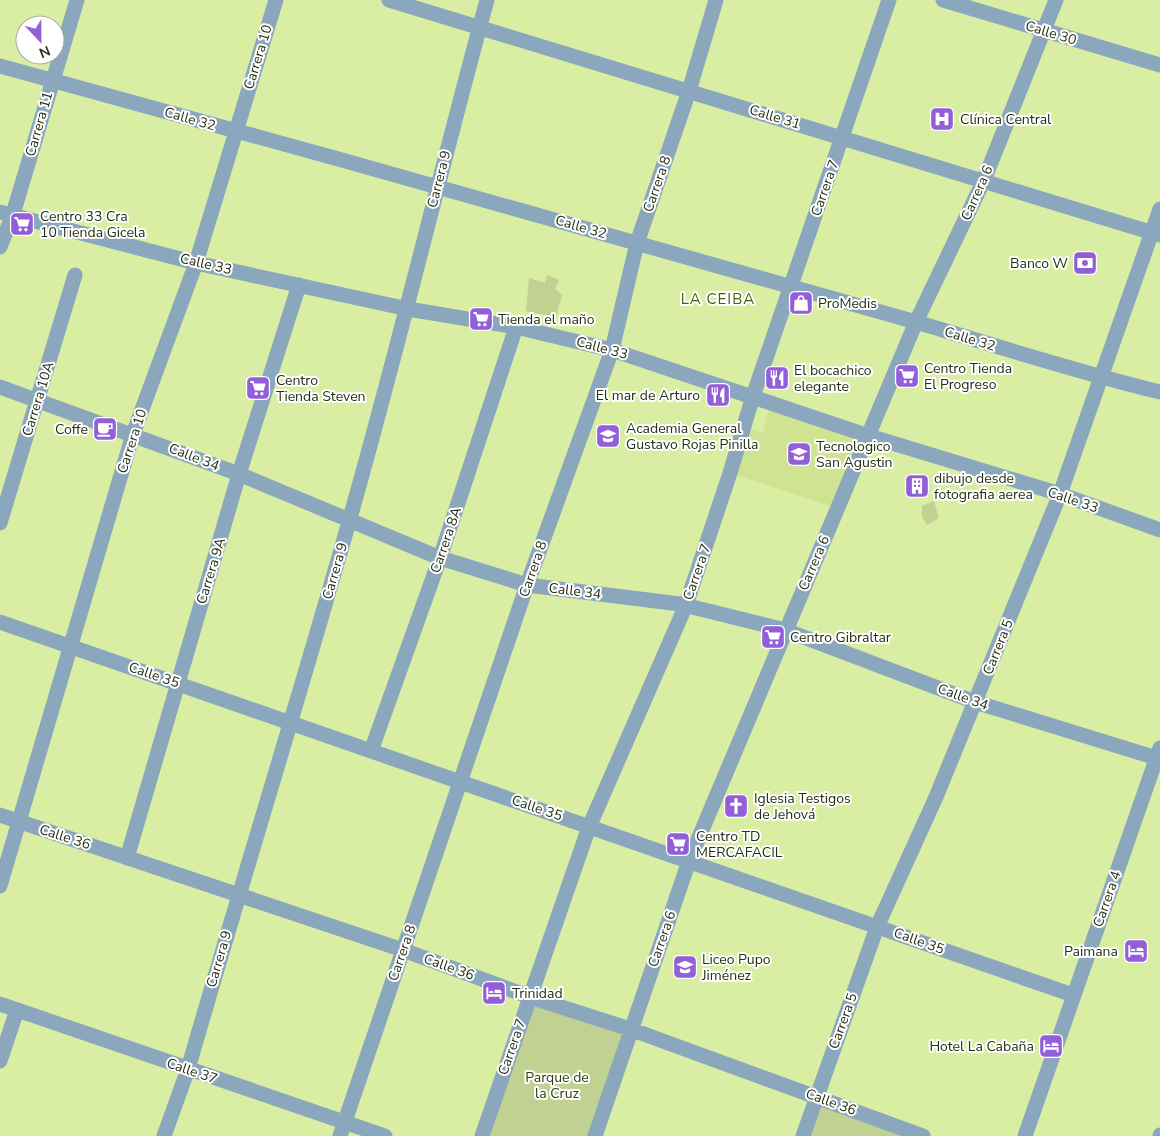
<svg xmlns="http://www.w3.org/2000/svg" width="1160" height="1136" font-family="'Nunito Sans',sans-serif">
  <rect width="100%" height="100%" fill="#daeea3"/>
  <path fill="#cfe392" d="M771,402L869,436L837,508L730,473L745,428L763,433Z"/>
  <path fill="#c0d191" d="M547,275L559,280L555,289L562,295L555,321L546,320V315L526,311L529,278L545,283Z
    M934,501L939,518L927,525L922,517V506Z
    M532,1003L628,1034L593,1136H486Z
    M821,1103L908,1136H810Z"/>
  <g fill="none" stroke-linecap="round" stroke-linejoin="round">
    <path stroke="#8ba7bd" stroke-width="15" d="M389,0L1160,235
      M943,0L1160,65
      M0,66C306,149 611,235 916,322C997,346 1077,372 1160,392
      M0,212L196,263L408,309L516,327L612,350L869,436L1060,494L1160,530
      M0,247L13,214L77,0
      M0,387L239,474L440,558L527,585L680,604L785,630L975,702L1160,759
      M0,523L75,275
      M0,622L1073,995
      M371,751L440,558L516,327
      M0,815L403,950L530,997L630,1029L923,1136
      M127,858L239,474L299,285
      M0,886L133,434L196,263L276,0
      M0,1004L385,1136
      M0,1061L17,1010
      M164,1136L188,1069C241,885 298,702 350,518C399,346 440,172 487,0
      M340,1136L527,585L612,350L637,243L689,91L716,0
      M482,1136L589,827L686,605L730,473L753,396L889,0
      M595,1136L689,861L916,322L984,180L1056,0
      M803,1136L877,927L936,797L1060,494L1160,209
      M1025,1136L1160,748
      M1160,1136V1135"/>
  </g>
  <defs>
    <symbol id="hospital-square" viewBox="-11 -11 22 22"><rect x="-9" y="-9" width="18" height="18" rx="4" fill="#925fd9" stroke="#fff"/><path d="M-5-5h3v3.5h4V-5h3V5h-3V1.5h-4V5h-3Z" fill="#fff"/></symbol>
    <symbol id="supermarket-square" viewBox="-11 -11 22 22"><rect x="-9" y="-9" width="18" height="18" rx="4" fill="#925fd9" stroke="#fff"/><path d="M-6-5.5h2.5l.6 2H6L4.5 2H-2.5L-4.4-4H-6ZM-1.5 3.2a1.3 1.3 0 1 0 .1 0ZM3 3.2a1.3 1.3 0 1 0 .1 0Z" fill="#fff"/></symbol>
    <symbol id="bank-square" viewBox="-11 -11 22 22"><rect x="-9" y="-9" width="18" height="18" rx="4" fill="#925fd9" stroke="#fff"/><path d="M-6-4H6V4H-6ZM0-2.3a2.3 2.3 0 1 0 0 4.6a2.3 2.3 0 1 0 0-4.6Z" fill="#fff"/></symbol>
    <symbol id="shop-square" viewBox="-11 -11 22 22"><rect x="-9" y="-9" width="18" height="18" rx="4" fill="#925fd9" stroke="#fff"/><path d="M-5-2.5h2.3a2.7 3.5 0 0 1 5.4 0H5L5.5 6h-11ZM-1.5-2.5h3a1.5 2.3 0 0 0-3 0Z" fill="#fff"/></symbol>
    <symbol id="restaurant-square" viewBox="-11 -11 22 22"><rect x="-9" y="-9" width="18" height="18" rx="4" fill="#925fd9" stroke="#fff"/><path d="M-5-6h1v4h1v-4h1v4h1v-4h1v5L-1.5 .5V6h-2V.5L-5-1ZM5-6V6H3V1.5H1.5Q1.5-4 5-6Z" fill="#fff"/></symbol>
    <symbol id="cafe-square" viewBox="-11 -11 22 22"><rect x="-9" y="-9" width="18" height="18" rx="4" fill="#925fd9" stroke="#fff"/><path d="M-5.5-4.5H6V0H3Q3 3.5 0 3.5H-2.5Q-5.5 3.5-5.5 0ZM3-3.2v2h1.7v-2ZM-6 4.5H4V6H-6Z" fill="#fff"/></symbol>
    <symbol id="school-square" viewBox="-11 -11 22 22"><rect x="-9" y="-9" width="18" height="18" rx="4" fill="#925fd9" stroke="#fff"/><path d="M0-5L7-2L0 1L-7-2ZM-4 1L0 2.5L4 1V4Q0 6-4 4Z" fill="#fff"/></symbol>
    <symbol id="university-square" viewBox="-11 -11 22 22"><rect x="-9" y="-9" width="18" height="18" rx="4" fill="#925fd9" stroke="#fff"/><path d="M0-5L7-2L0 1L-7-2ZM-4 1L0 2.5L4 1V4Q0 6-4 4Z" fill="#fff"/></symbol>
    <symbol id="building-square" viewBox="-11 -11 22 22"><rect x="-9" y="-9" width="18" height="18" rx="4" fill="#925fd9" stroke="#fff"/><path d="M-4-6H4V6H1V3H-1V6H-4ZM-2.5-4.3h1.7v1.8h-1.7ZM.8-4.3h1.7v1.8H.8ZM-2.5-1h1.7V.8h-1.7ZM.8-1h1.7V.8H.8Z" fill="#fff"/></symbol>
    <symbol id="church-square" viewBox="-11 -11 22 22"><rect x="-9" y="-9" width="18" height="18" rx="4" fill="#925fd9" stroke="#fff"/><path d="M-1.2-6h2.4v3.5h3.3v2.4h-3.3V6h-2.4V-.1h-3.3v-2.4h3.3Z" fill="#fff"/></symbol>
    <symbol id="hotel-square" viewBox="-11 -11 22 22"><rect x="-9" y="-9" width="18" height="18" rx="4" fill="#925fd9" stroke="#fff"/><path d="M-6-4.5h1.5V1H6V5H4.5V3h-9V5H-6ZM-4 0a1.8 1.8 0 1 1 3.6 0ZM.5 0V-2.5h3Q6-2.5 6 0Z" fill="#fff"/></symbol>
  </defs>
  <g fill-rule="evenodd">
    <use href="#hospital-square" x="928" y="105" width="28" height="28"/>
    <use href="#supermarket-square" x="8" y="210" width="28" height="28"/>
    <use href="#bank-square" x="1071" y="249" width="28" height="28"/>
    <use href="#shop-square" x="787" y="289" width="28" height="28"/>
    <use href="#supermarket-square" x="467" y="305" width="28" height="28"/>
    <use href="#supermarket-square" x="893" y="362" width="28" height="28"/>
    <use href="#restaurant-square" x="763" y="364" width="28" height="28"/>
    <use href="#supermarket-square" x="244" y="374" width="28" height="28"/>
    <use href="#restaurant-square" x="704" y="381" width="28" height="28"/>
    <use href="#cafe-square" x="91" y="415" width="28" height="28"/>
    <use href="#school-square" x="594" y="422" width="28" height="28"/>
    <use href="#university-square" x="785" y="440" width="28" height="28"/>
    <use href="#building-square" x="903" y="472" width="28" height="28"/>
    <use href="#supermarket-square" x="759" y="623" width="28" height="28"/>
    <use href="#church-square" x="722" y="792" width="28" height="28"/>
    <use href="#supermarket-square" x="664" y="830" width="28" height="28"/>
    <use href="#hotel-square" x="1122" y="937" width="28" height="28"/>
    <use href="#school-square" x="671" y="953" width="28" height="28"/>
    <use href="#hotel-square" x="480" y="979" width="28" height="28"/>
    <use href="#hotel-square" x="1037" y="1032" width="28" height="28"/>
  </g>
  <g text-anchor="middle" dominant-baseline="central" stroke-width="4" stroke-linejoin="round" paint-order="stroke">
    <g font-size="14" fill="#282f12" stroke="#fff">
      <text transform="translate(1051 33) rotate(17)">Calle 30</text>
      <text transform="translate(258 57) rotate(-73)">Carrera 10</text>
      <text transform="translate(775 117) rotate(17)">Calle 31</text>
      <text transform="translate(190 119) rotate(16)">Calle 32</text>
      <text transform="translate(39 124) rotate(-74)">Carrera 11</text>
      <text transform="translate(439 179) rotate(-76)">Carrera 9</text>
      <text transform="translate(657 184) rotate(-71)">Carrera 8</text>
      <text transform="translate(825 188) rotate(-71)">Carrera 7</text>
      <text transform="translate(977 193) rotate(-66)">Carrera 6</text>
      <text transform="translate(581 227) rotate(16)">Calle 32</text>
      <text transform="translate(206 264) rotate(13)">Calle 33</text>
      <text transform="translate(970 339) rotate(17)">Calle 32</text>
      <text transform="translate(602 348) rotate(15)">Calle 33</text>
      <text transform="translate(38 399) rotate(-73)">Carrera 10A</text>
      <text transform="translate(132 441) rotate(-72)">Carrera 10</text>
      <text transform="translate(194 457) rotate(21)">Calle 34</text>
      <text transform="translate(1073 500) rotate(19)">Calle 33</text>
      <text transform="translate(446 540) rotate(-71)">Carrera 8A</text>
      <text transform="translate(814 563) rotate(-67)">Carrera 6</text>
      <text transform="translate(533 569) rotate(-71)">Carrera 8</text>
      <text transform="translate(211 571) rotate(-73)">Carrera 9A</text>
      <text transform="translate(335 571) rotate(-74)">Carrera 9</text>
      <text transform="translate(697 572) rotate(-71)">Carrera 7</text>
      <text transform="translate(575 591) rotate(7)">Calle 34</text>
      <text transform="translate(998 647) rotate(-68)">Carrera 5</text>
      <text transform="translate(154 675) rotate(19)">Calle 35</text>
      <text transform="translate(963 697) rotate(20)">Calle 34</text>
      <text transform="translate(537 808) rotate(19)">Calle 35</text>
      <text transform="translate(65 837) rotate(18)">Calle 36</text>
      <text transform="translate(1107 899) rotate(-71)">Carrera 4</text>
      <text transform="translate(662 939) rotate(-71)">Carrera 6</text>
      <text transform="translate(919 941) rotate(20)">Calle 35</text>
      <text transform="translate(402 953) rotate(-71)">Carrera 8</text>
      <text transform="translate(219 959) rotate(-74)">Carrera 9</text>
      <text transform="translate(449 967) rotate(20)">Calle 36</text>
      <text transform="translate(843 1021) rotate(-70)">Carrera 5</text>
      <text transform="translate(512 1047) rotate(-71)">Carrera 7</text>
      <text transform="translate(192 1071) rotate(19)">Calle 37</text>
      <text transform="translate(831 1102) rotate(20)">Calle 36</text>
    </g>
    <g font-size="14" fill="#282f12" stroke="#fff" text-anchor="start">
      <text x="960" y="119">Clínica Central</text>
      <text x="40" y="216">Centro 33 Cra<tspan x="40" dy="16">10 Tienda Gicela</tspan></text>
      <text x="1068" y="263" text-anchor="end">Banco W</text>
      <text x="818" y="303">ProMedis</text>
      <text x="498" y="319">Tienda el maño</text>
      <text x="924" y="368">Centro Tienda<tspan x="924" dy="16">El Progreso</tspan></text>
      <text x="794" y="370">El bocachico<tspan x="794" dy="16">elegante</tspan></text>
      <text x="276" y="380">Centro<tspan x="276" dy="16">Tienda Steven</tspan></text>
      <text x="700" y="395" text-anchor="end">El mar de Arturo</text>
      <text x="626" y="428">Academia General<tspan x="626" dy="16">Gustavo Rojas Pinilla</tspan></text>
      <text x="88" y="429" text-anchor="end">Coffe</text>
      <text x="816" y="446">Tecnologico<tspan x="816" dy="16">San Agustin</tspan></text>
      <text x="934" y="478">dibujo desde<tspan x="934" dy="16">fotografia aerea</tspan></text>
      <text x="790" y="637">Centro Gibraltar</text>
      <text x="754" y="798">Iglesia Testigos<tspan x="754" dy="16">de Jehová</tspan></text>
      <text x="696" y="836">Centro TD<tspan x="696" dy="16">MERCAFACIL</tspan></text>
      <text x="1118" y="951" text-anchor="end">Paimana</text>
      <text x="702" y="959">Liceo Pupo<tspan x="702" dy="16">Jiménez</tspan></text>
      <text x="512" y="993">Trinidad</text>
      <text x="1034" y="1046" text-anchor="end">Hotel La Cabaña</text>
    </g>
    <g font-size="14" fill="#333d09" stroke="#fff">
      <text x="557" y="1077">Parque de<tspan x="557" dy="16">la Cruz</tspan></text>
    </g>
    <g font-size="15" letter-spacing="1" fill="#4c5b0e" stroke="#fff">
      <text x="718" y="299">LA CEIBA</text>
    </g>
  </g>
  <g transform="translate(40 40) rotate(158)"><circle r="24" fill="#ffffff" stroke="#a9aca0"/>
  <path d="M0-4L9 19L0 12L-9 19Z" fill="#925fd9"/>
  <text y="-8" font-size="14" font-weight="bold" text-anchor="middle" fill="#282f12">N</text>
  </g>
</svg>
